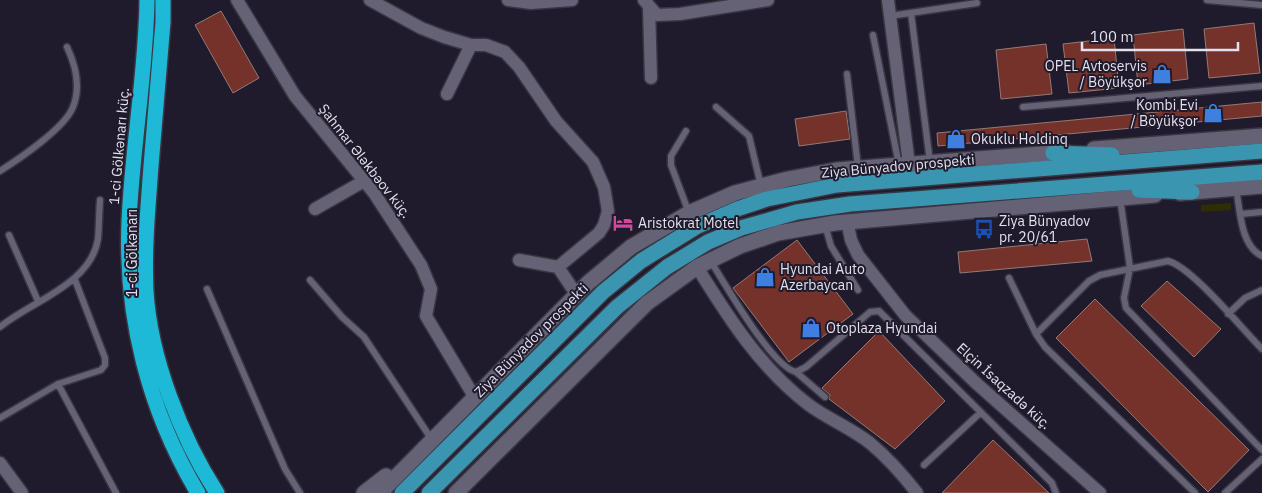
<svg xmlns="http://www.w3.org/2000/svg" width="1262" height="493" font-family="'IBM Plex Sans',sans-serif">
  <rect width="100%" height="100%" fill="#1f1b2c"/>
  <path fill="#2d2f02" d="M1231,203V210L1201,212V205Z"/>
  <path fill="#75322b" stroke="#937a76" d="M221,11L259,78L233,93L195,25Z
    M1254,23L1260,73L1209,78L1204,29Z
    M1183,29L1188,79L1138,85L1133,35Z
    M1114,38L1119,88L1069,93L1063,44Z
    M1046,44L1052,94L1001,99L996,50Z
    M1262,102V116L938,146L937,133Z
    M846,111L850,139L799,146L795,119Z
    M1087,239L1092,261L960,273L958,252Z
    M797,240L853,314L789,362L733,288Z
    M1167,281L1221,329L1194,357L1141,306Z
    M1095,299L1249,450L1208,492L1056,338Z
    M879,331L945,401L895,449L829,399L830,395L822,388Z
    M993,440L1049,493H942Z"/>
  <g fill="none" stroke-linecap="round" stroke-linejoin="round">
    <defs>
      <path id="lane" d="M1207,0L1262,5
        M911,13L930,162
        M890,16L977,3
        M873,35L899,165
        M847,74L858,167
        M716,107L749,136L761,186
        M1023,107L1262,86
        M686,131L671,156V165L689,213
        M0,171C19,159 65,128 73,107C81,87 76,66 67,47
        M1236,188C1240,208 1240,246 1262,256
        M1120,198L1130,268L1124,298L1126,308L1262,450
        M1241,214L1262,212
        M825,225L831,246L858,290
        M9,235L38,301
        M710,260C725,284 772,367 796,372L806,367L870,312L879,311L1052,483L1056,493
        M1009,278L1036,334L1045,347L1195,493
        M310,280L342,317L364,337L432,440
        M207,289L285,469L300,493
        M1228,314L1245,298L1262,290
        M0,327C32,301 91,284 98,239C99,227 99,213 100,200
        M1036,334L1089,281L1100,275L1168,261C1192,267 1242,329 1262,349
        M796,372L825,397
        M58,384L116,493
        M0,418L58,384L101,370L105,365V358L75,280
        M924,465L980,413
        M1225,493L1262,459"/>
      <path id="street" d="M237,0L295,96L374,193L421,265L431,289L426,316L475,398
        M370,0L421,28L444,37L471,45H486L505,52L519,67L556,121L593,162L604,187L608,211L604,225L599,233L558,267L576,294
        M508,0L531,3L572,0
        M644,0L657,15L680,14L768,0
        M888,0L909,164
        M649,8L651,78
        M447,94L471,45
        M315,209L364,181
        M847,221L851,240L858,255L905,315L976,383L1100,493
        M519,260L558,267
        M697,267C728,317 761,369 809,405C828,419 851,428 870,443C888,458 903,475 917,493
        M0,463L22,493"/>
      <path id="secondary" d="M1094,149L1262,136
        M1180,193L1262,186
        M364,493L386,476
        M380,493L588,283L631,247L689,213L735,193L788,179L836,170L1066,152
        M456,493L647,303L697,267L740,246L778,233L835,223L1155,195"/>
      <path id="primary" d="M1053,153L1112,155
        M1139,190L1192,192
        M402,493L603,292L641,261L696,227L737,209L767,199L837,185L1262,151
        M429,493L617,307L667,267L708,242L741,228L797,212L850,204L1262,172"/>
      <path id="highway" d="M147,0C146,74 132,148 129,222C125,318 149,411 198,493
        M163,0V22C159,70 155,118 151,166C148,207 144,249 146,291C150,357 181,438 217,493"/>
    </defs>
    <use href="#lane" stroke="#393644" stroke-width="9"/>
    <use href="#street" stroke="#393644" stroke-width="15"/>
    <use href="#secondary" stroke="#393644" stroke-width="18"/>
    <use href="#primary" stroke="#393644" stroke-width="18"/>
    <use href="#highway" stroke="#393644" stroke-width="18"/>
    <use href="#lane" stroke="#656276" stroke-width="6"/>
    <use href="#street" stroke="#656276" stroke-width="12"/>
    <use href="#secondary" stroke="#656276" stroke-width="15"/>
    <use href="#primary" stroke="#3a96b0" stroke-width="15"/>
    <use href="#highway" stroke="#1db9d7" stroke-width="15"/>
  </g>
  <defs>
    <symbol id="shop-bare" viewBox="-9 -9 18 18"><path d="M-5-2.5h2.3a2.7 3.5 0 0 1 5.4 0H5L5.5 6h-11ZM-1.5-2.5h3a1.5 2.3 0 0 0-3 0Z" fill="#3f7fe0" stroke="#1f1b2c" stroke-width="2.5" paint-order="stroke"/></symbol>
    <symbol id="hotel-bare" viewBox="-9 -9 18 18"><path d="M-6-4.5h1.5V1H6V5H4.5V3h-9V5H-6ZM-4 0a1.8 1.8 0 1 1 3.6 0ZM.5 0V-2.5h3Q6-2.5 6 0Z" fill="#d1479c" stroke="#1f1b2c" stroke-width="2.5" paint-order="stroke"/></symbol>
    <symbol id="bus-bare" viewBox="-9 -9 18 18"><path d="M-5-6H5V4H4V6H2V4H-2V6H-4V4H-5ZM-3.5-4V0h7V-4ZM-3.5 1.2v1.5H-2V1.2ZM2 1.2v1.5H3.5V1.2Z" fill="#1a4fb4" stroke="#1f1b2c" stroke-width="2.5" paint-order="stroke"/></symbol>
  </defs>
  <g fill-rule="evenodd">
    <use href="#shop-bare" x="1148" y="60" width="28" height="28"/>
    <use href="#shop-bare" x="1199" y="99" width="28" height="28"/>
    <use href="#shop-bare" x="942" y="125" width="28" height="28"/>
    <use href="#hotel-bare" x="609" y="209" width="28" height="28"/>
    <use href="#bus-bare" x="970" y="215" width="28" height="28"/>
    <use href="#shop-bare" x="751" y="263" width="28" height="28"/>
    <use href="#shop-bare" x="797" y="314" width="28" height="28"/>
  </g>
  <g text-anchor="middle" dominant-baseline="central" stroke-width="4" stroke-linejoin="round" paint-order="stroke">
    <g font-size="14" fill="#e3e1ed" stroke="#1f1b2c" text-anchor="start">
      <text x="1147" y="66" text-anchor="end">OPEL Avtoservis<tspan x="1147" dy="16">/ Böyükşor</tspan></text>
      <text x="1198" y="105" text-anchor="end">Kombi Evi<tspan x="1198" dy="16">/ Böyükşor</tspan></text>
      <text x="971" y="139">Okuklu Holdinq</text>
      <text x="999" y="221">Ziya Bünyadov<tspan x="999" dy="16">pr. 20/61</tspan></text>
      <text x="638" y="223">Aristokrat Motel</text>
      <text x="780" y="269">Hyundai Auto<tspan x="780" dy="16">Azerbaycan</tspan></text>
      <text x="826" y="328">Otoplaza Hyundai</text>
    </g>
    <g font-size="14" fill="#e3e1ed" stroke="#1f1b2c">
      <text transform="translate(119 146) rotate(-85)">1-ci Gölkənarı küç.</text>
      <text transform="translate(365 161) rotate(52)">Şahmar Ələkbəov küç.</text>
      <text transform="translate(898 166) rotate(-5)">Ziya Bünyadov prospekti</text>
      <text transform="translate(132 253) rotate(-90)">1-ci Gölkənarı</text>
      <text transform="translate(531 340) rotate(-45)">Ziya Bünyadov prospekti</text>
      <text transform="translate(1004 386) rotate(42)">Elçin İsaqzadə küç.</text>
    </g>
  </g>
  <path d="M1082 42v8h156v-8" fill="none" stroke="#e3e1ed" stroke-width="2.5"/>
  <text x="1090" y="42" font-size="15" fill="#e3e1ed" stroke="#1f1b2c" stroke-width="4" paint-order="stroke">100 m</text>
</svg>
